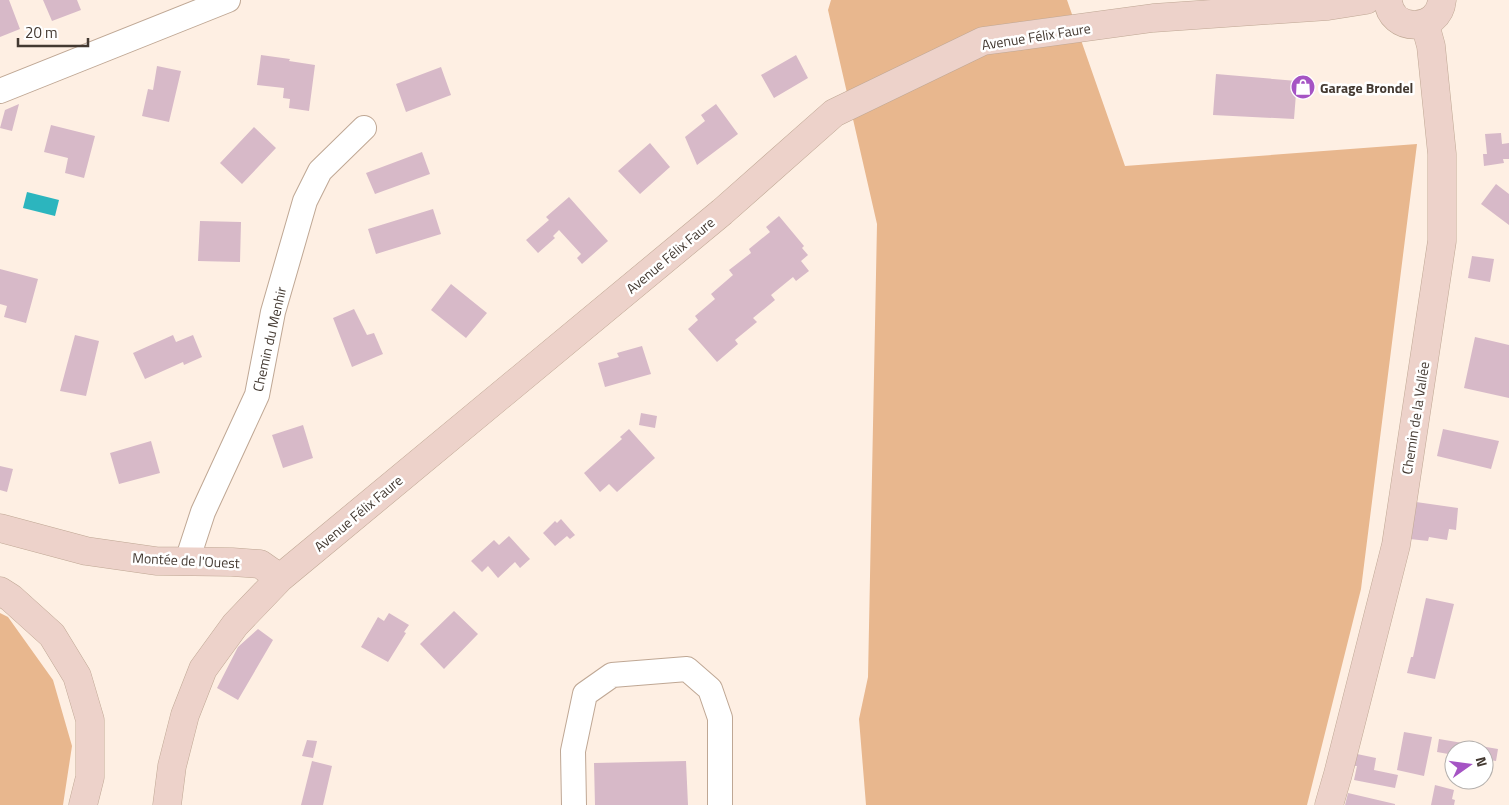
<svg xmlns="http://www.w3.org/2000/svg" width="1509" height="805" font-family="'Titillium Web',sans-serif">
  <rect width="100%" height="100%" fill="#feefe3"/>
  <path fill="#e8b78e" d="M831,0H1067L1125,166L1417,144L1361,589L1307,805H866L859,719L868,677L877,224L828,10Z
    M0,613L8,617L53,680L72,746L63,805H0Z"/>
  <path fill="#2cb5be" d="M27,192L59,200L55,216L23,208Z"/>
  <path fill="#d7b9c8" d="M0,0H9L20,29L0,37Z
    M43,0H77L81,10L52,21Z
    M261,55L290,59L289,61L315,65L309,111L289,108L290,99L283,98L284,88L257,85Z
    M796,55L808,78L774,98L761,75Z
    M157,66L181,71L169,122L142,116L148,89L153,90Z
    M441,67L451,95L406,112L396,84Z
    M1216,74L1297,81L1294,119L1213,115Z
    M19,104L12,131L0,128L5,110Z
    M716,104L738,134L697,165L685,137L705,121L701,115Z
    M51,125L95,136L84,178L65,173L68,158L44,152Z
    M254,127L276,148L242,184L220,163Z
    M1501,133L1502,144L1509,143V159H1503L1504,163L1484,166L1483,154H1487L1485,134Z
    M650,143L670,167L640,194L618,171Z
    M422,152L430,174L375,194L366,173Z
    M1496,184L1509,194V225L1481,204Z
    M569,197L608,241L582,264L577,258L581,254L559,230L553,236L555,238L538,253L526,240L549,220L546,217Z
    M433,209L441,234L376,254L368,229Z
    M779,216L804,246L802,248L808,255L801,261L809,271L796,281L793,277L771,295L775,300L753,318L757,322L735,340L738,344L717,362L688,329L698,320L695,316L715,299L711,294L733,275L729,270L751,253L749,249L770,232L766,227Z
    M200,221L241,222L240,262L198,261Z
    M1472,256L1494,259L1490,282L1468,278Z
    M0,269L38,279L26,323L4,317L7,306L0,304Z
    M451,284L487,313L466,338L431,310Z
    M354,309L367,335L374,333L383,354L352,367L333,318Z
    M75,335L99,341L86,396L60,391Z
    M173,335L176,342L193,335L202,357L184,365L183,362L145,379L133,353Z
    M1475,337L1509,345V398L1464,388Z
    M642,346L651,374L605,387L598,363L619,357L617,353Z
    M641,413L657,416L655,428L639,425Z
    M303,425L313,458L283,468L272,435Z
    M629,429L655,458L617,492L609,484L600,492L584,473L622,439L620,437Z
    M1443,429L1499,441L1491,469L1437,456Z
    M151,441L160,473L119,484L110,453Z
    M0,466L13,469L7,492L0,490Z
    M1416,502L1458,508L1456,530L1449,529L1447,540L1429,537L1428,541L1410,539Z
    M561,519L575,535L570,539L567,536L555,546L543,533L555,521L557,523Z
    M509,536L530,559L520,568L515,562L498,578L488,566L482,572L471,561L494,540L499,545Z
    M1426,598L1454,604L1435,679L1407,673L1411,657H1413Z
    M454,611L478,634L444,669L420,644Z
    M389,613L409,625L404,632L406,633L388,662L361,647L378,617L384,621Z
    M258,629L273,640L238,700L217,688L238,647Z
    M1404,732L1432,737L1424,776L1397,770Z
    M1439,739L1498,749L1496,761L1484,759V750H1454V755L1437,752Z
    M307,740L317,741L313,758L302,756Z
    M1357,754L1376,758L1374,770L1398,775L1395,788L1354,780L1357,766H1353Z
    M312,761L332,766L323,805H301Z
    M686,761L688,805H595L594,763Z
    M1435,785L1454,790L1452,799L1455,800L1454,805H1431Z
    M1348,793L1395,804V805H1345Z"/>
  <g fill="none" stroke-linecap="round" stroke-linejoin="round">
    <defs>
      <path id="street" d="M0,91L228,0
        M187,561L203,512L257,395L273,312L305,201L320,171L364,128
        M574,805L573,751L585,694L612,675L687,669L710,689L720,718V805"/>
      <path id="secondary" d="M1388,0C1390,33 1439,33 1442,0
        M0,528L86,551L156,561L232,562L260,564L280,578
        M0,591L11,598L52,635L77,676L90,720V777L83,805
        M167,805L172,766L185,715L203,669L235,625L280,578L722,212L834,113L983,41L1153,18L1328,6L1366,0
        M1329,805L1338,774L1396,545L1442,241V154L1431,46L1425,24"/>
    </defs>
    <use href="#street" stroke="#bfa794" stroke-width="26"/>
    <use href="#secondary" stroke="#bfa794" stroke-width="29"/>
    <use href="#street" stroke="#fff" stroke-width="24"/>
    <use href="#secondary" stroke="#edd2ca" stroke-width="28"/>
  </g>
  <defs>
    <symbol id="shop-disc" viewBox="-11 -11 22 22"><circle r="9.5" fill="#a554c4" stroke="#fff"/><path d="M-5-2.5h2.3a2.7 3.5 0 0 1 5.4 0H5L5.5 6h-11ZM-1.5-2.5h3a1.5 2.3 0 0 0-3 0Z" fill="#fff"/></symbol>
  </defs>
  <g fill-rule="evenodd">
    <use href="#shop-disc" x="1289" y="73" width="28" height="28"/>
  </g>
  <g text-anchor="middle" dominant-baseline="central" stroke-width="5" stroke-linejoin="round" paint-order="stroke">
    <g font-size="14" fill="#433931" stroke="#fff">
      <text transform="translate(1036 36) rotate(-9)">Avenue Félix Faure</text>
      <text transform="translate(670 255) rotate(-40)">Avenue Félix Faure</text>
      <text transform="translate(269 339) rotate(-77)">Chemin du Menhir</text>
      <text transform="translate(1415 418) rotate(-81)">Chemin de la Vallée</text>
      <text transform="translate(358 513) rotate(-40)">Avenue Félix Faure</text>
      <text transform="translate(186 560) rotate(3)">Montée de l'Ouest</text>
    </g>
    <g font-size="14" font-weight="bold" fill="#433931" stroke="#fff" text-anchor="start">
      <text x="1320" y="87">Garage Brondel</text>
    </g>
  </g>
  <g transform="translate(1469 765) rotate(76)"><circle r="24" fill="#ffffff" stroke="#b4b0ad"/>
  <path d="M0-4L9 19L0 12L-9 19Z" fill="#a554c4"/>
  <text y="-8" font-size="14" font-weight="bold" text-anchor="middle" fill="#433931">N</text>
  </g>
  <path d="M18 38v8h70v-8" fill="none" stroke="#433931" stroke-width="2.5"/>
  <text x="25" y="38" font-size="15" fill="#433931" stroke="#ffffff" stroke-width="4" paint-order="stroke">20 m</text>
</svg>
